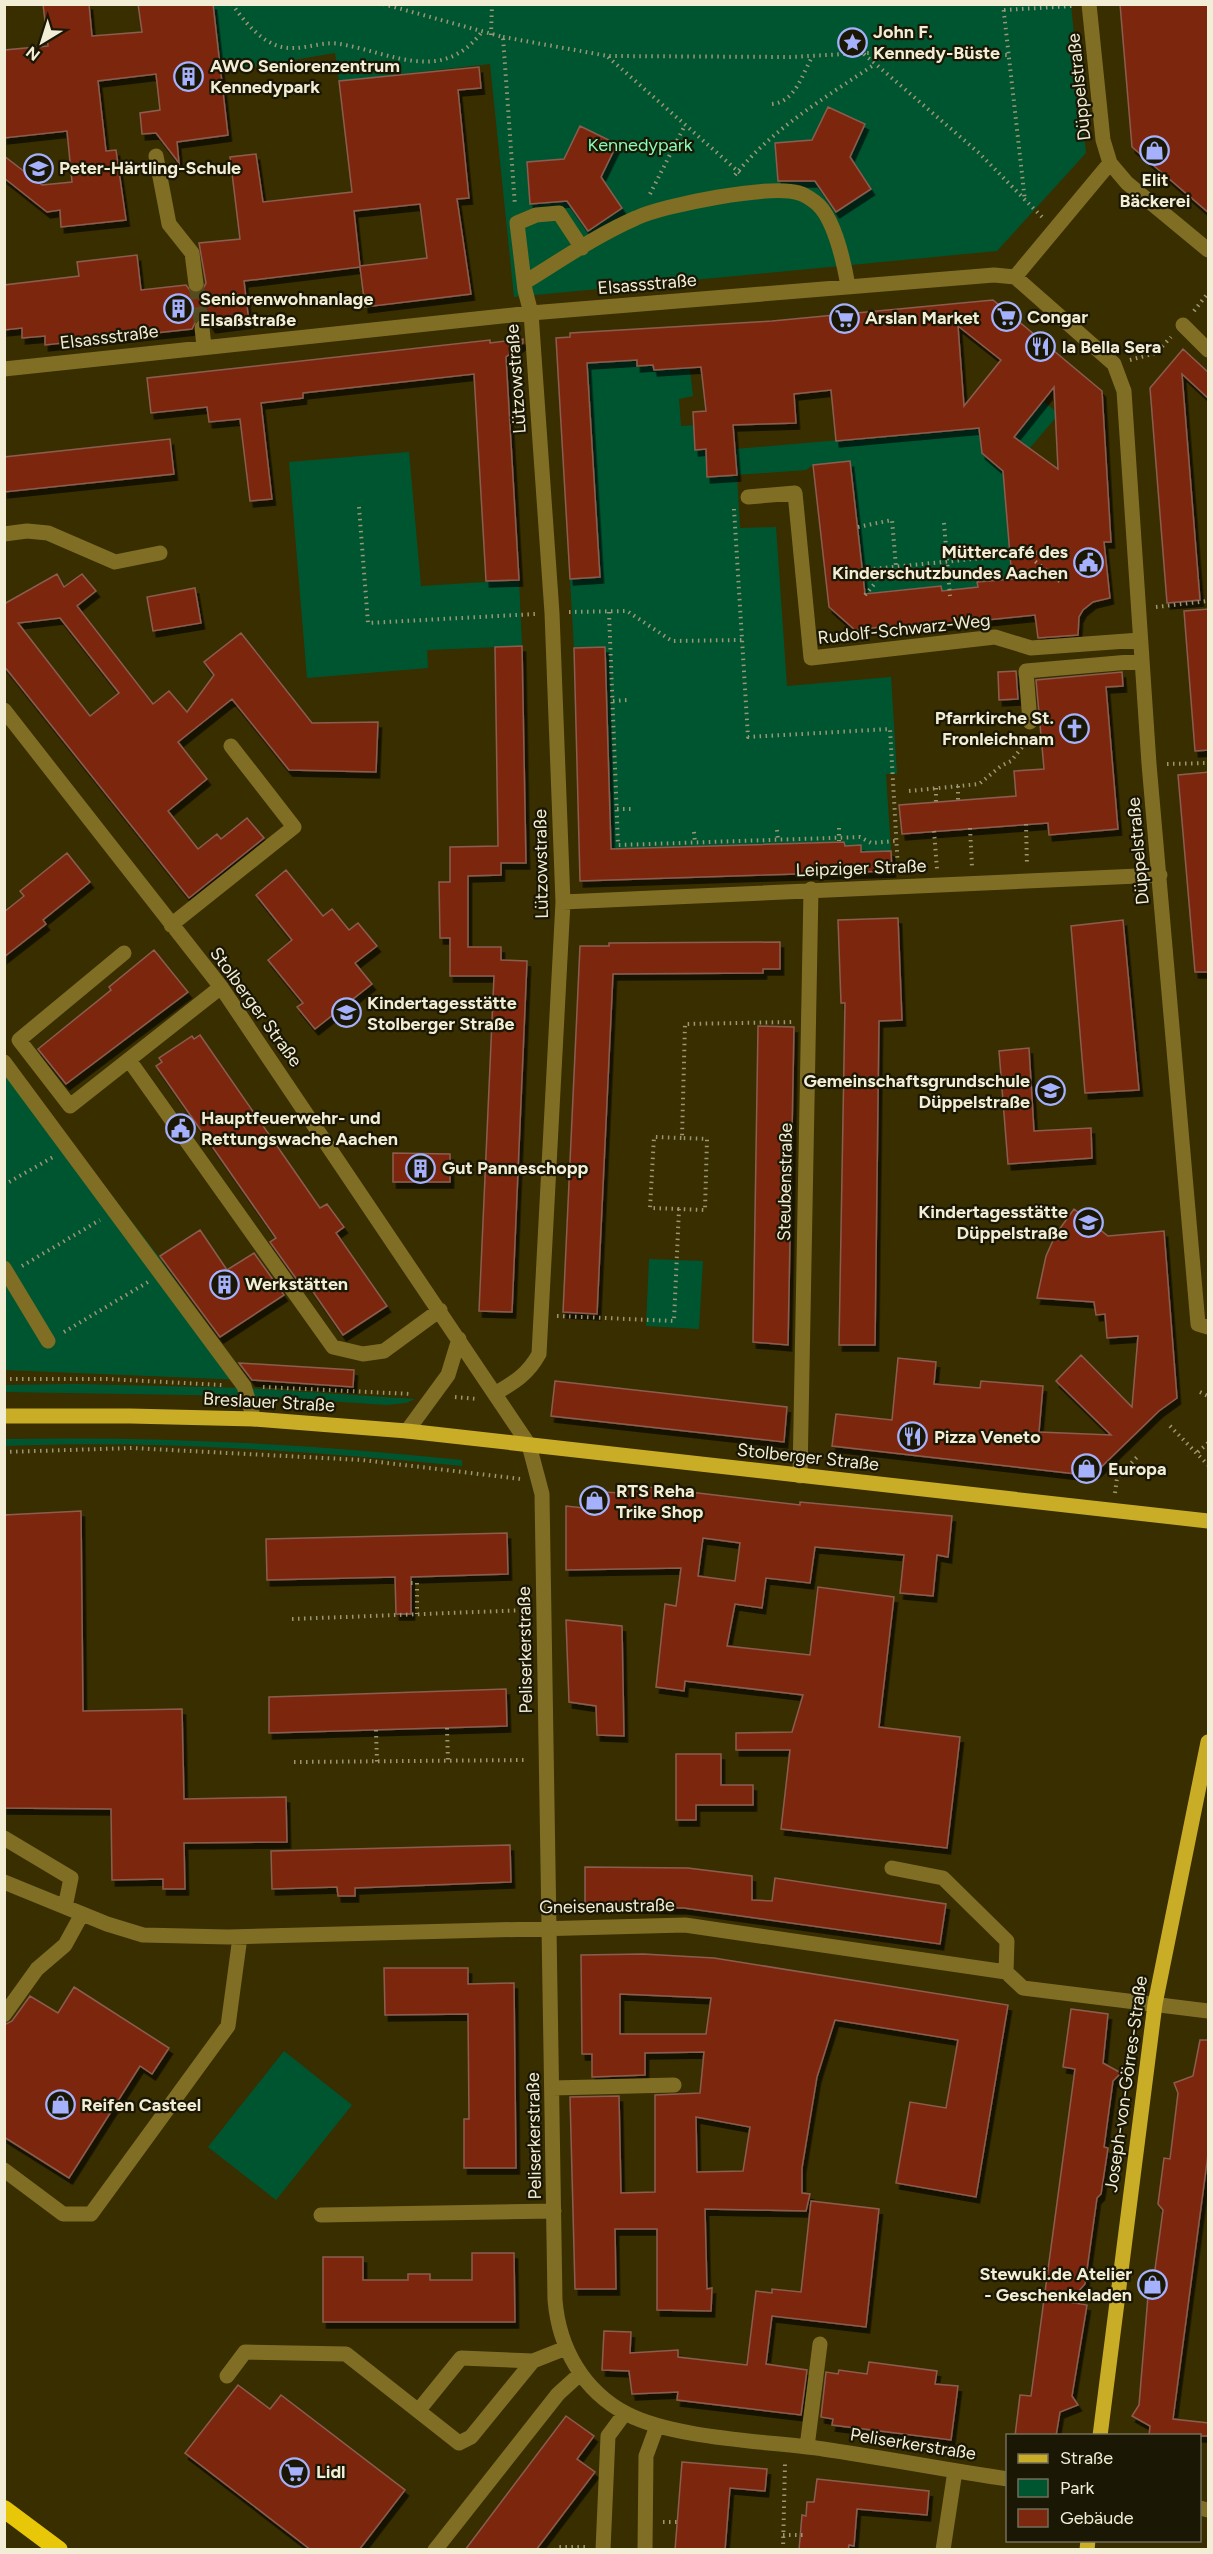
<svg xmlns="http://www.w3.org/2000/svg" width="1213" height="2554" font-family="Figtree,sans-serif">
  <defs>
    <filter id="shadow"><feDropShadow dx="3.5" dy="6" stdDeviation="0" flood-color="#0009"/></filter>
  </defs>
  <rect width="100%" height="100%" fill="#382e00"/>
  <path fill="#005531" d="M213,5H1071L1086,153L997,251L514,297L490,64L339,81L335,53L220,72Z
    M637,360V366L653,365L654,370L669,369L689,361L693,396L679,399L681,426L694,425L695,450L706,449L707,476L735,449L979,428L1011,440L1037,396L1059,414L1004,478L1068,580L1006,579L978,582V587L942,597L941,586L887,591L875,602L853,585L862,570L850,462L813,465L806,470L737,475L740,528L776,527L787,686L891,677L897,774H886L891,851L861,852L860,845L845,846L844,841L834,842V845L639,852L638,848H629V852H611L605,647L574,648L570,579L600,577L587,363Z
    M409,452L421,586L519,580L522,646L427,650L428,668L307,678L289,462Z
    M4,1055L159,1257L246,1380L5,1370Z
    M649,1259L703,1261L699,1329L646,1326Z
    M76,1384L248,1388L415,1399L406,1403L387,1405L251,1396L5,1392L4,1385Z
    M4,1439C157,1436 310,1444 462,1460V1466C310,1451 157,1440 5,1446Z
    M284,2051L352,2105L276,2200L208,2147Z"/>
  <path fill="#7c280f" stroke="#8b5d50" stroke-width="1.5" fill-rule="evenodd" filter="url(#shadow)" d="M43,4H89L92,36L142,32L138,4H213L228,135L177,142L179,163L156,133L142,134L140,113L160,110L156,74L98,81L106,151L116,150L126,220L61,227L60,210L47,212L4,178V156L42,185L72,182L67,131L4,138V50L48,46Z
    M1120,4H1209V213L1132,147Z
    M479,67L481,88L458,90L469,198L457,199L471,294L365,307L360,267L244,281L249,322L212,327L209,322L202,318L196,321L192,329L45,345V336L22,338V328L4,330V285L79,276L77,262L137,255L141,290L186,285L192,293L201,292L206,283L199,243L240,239L230,157L256,154L263,202L352,192L339,81ZM420,204L427,258L360,266L354,211Z
    M828,107L865,124L850,157L871,189L836,212L815,181H778L775,143L812,140Z
    M580,126L617,144L601,177L622,208L588,231L567,201L530,204L527,162L564,159Z
    M993,300L1102,391L1111,542H1104L1110,598L1093,602L1083,610L1079,617L1078,635L1038,638L1035,615L890,630V626L855,630L829,607L813,465L850,461L865,594L941,586L942,591L978,587L977,582L1012,579L1003,471L982,453L979,428L836,441L831,390L794,394L796,423L733,425L737,475L707,477L706,449L695,450L693,412L706,411L701,367L654,370L653,365L637,366V360L587,363L600,577L570,579L556,338L570,337V333L772,321ZM958,326L1001,360L964,406ZM1054,387L1058,469L1014,437Z
    M523,339V343L506,357L519,580L486,581L474,374L303,393V398L261,403L272,499L250,501L240,419L209,422L207,407L151,413L147,378L490,340V343Z
    M1183,349L1209,373V399L1182,374L1200,600L1167,603L1150,388Z
    M170,439L174,474L4,492V457Z
    M57,574L64,587L82,574L96,591L77,606L153,704L169,691L187,712L214,675L204,662L241,633L312,723L378,722L376,772L289,770L232,699L178,742L207,779L168,811L198,849L217,834L221,839L247,818L264,838L189,898L4,666V604ZM60,618L119,693L90,716L18,623Z
    M195,588L201,623L153,631L147,597Z
    M1209,609V750L1195,751L1184,611Z
    M522,646L526,863H501V875L468,876V947H501V960L527,961L512,1312L479,1311L494,976H450V938H440L439,882H450V847L498,846L495,647Z
    M605,647L611,849L844,842L845,846L861,845V852L891,851L892,871L580,881L574,648Z
    M1016,671L1018,699L999,700L998,672Z
    M1122,672L1123,686L1106,687L1118,829L1049,835L1048,823L902,834L899,805L1016,796L1014,771L1044,769L1036,680Z
    M1209,772V972H1195L1178,775Z
    M67,853L90,882L43,920L46,924L4,957V912L24,896L20,891Z
    M286,870L323,916L332,909L349,930L358,923L377,946L355,963L372,984L315,1029L297,1007L303,1003L268,960L292,940L256,895Z
    M898,918L902,1020L879,1021L875,1345H839L845,1003H841L838,920Z
    M1123,920L1139,1090L1085,1093L1071,926Z
    M780,942V969H763V973L613,974L597,1314L563,1312L580,946H609V943Z
    M154,950L188,992L66,1084L38,1049L111,990L109,987Z
    M758,1026L794,1027L788,1345L753,1342Z
    M200,1035L320,1208L327,1204L344,1227L336,1233L387,1306L343,1335L305,1280L300,1284L270,1242L276,1238L156,1066L162,1062L159,1058L192,1036L194,1039Z
    M1029,1048L1034,1131L1091,1128L1092,1158L1008,1164L999,1051Z
    M393,1153L450,1154V1182H393Z
    M1074,1209L1108,1236L1164,1231L1177,1398L1159,1411L1096,1472L1085,1475L832,1446L836,1414L892,1420L898,1358L936,1362L934,1384L980,1388L981,1381L1043,1386L1039,1432L1111,1435L1056,1381L1081,1355L1132,1407L1138,1336L1107,1338L1105,1314L1096,1315L1094,1302L1037,1298L1046,1256L1056,1234Z
    M200,1230L227,1270L254,1253L284,1295L220,1337L160,1256Z
    M239,1363L354,1370L353,1387L252,1380Z
    M555,1381L787,1407L784,1442L551,1416Z
    M621,1484L800,1505V1502L952,1516L948,1557L937,1555L933,1596L900,1593L904,1555L815,1547L810,1583L766,1578L762,1608L735,1604L727,1646L810,1655L818,1587L894,1597L879,1727L960,1737L947,1848L781,1829L790,1750H736V1733L792,1732L803,1695L685,1681L684,1691L656,1687L665,1604L676,1606L681,1568L566,1570V1506L584,1508L587,1491L620,1493ZM703,1538L740,1543L735,1581L698,1576Z
    M81,1511L83,1711L182,1709L184,1799L286,1797L287,1842L184,1843L185,1889H163V1879L112,1880L111,1809L4,1808V1515Z
    M507,1533L508,1574L411,1577V1614H396L395,1577L267,1580L266,1539Z
    M566,1620L622,1626L624,1736L597,1735L596,1706L569,1702Z
    M506,1689L507,1726L269,1733V1697Z
    M676,1754H721V1785H753V1805H696V1820H676Z
    M510,1845L511,1882L355,1888V1896H338L337,1887L272,1889L271,1851Z
    M585,1867L688,1868L752,1876V1900L772,1901L775,1878L946,1904L940,1944L684,1908L585,1906Z
    M643,1954L714,1958L1008,2005L976,2197L896,2183L910,2102L946,2108L958,2040L835,2020L817,2077L802,2168V2193L810,2194L806,2211L705,2209L707,2289L712,2288L711,2311L657,2310V2229H615L616,2289H575L570,2097L619,2096L621,2193L655,2192V2095L700,2093L704,2052L645,2053V2075L592,2077V2054H582L581,1955ZM620,1994L711,1998L706,2034H620ZM696,2117L750,2127L743,2171L697,2172Z
    M384,1968H468V1984L514,1983L516,2168H464V2119H469L468,2014L385,2015Z
    M74,1987L169,2048L152,2074L140,2066L69,2178L4,2137V2025L12,2021L30,1996L58,2013Z
    M1071,2009L1108,2014L1103,2063L1121,2073L1113,2081L1104,2147L1108,2148L1101,2194L1097,2198L1085,2284L1069,2302L1087,2305L1072,2396L1078,2405L1060,2412L1056,2436H1015L1020,2395L1031,2396L1075,2069L1063,2067Z
    M1200,2040H1209V2147L1173,2419L1209,2423V2436H1149L1150,2426L1132,2416L1139,2405L1148,2296L1153,2284L1163,2210L1158,2204L1164,2158L1170,2159L1178,2093L1174,2083L1193,2076Z
    M811,2201L879,2209L866,2327L772,2316L766,2364L807,2370L801,2415L677,2400L678,2392L632,2394L629,2371L602,2370L604,2331L631,2332L630,2353L678,2350V2357L747,2365L756,2291L772,2293V2289L801,2292Z
    M472,2253H514L515,2322H323V2257H363V2280H408V2274H430V2280H472Z
    M869,2362L937,2371L935,2384L958,2386L951,2440L832,2425L833,2419L821,2417L826,2372L838,2374L839,2370L867,2374Z
    M238,2385L270,2409L281,2395L405,2490L359,2550H311L185,2453Z
    M566,2416L594,2436L577,2459L595,2472L536,2550H465Z
    M682,2462L767,2469L765,2491L730,2488L725,2550H675Z
    M817,2479L929,2491L927,2515L857,2509L854,2546L849,2545L848,2550H799L802,2515L806,2516L807,2502H814Z"/>
  <g fill="none" stroke-linecap="round" stroke-linejoin="round">
    <path stroke="#544b20" stroke-width="15" stroke-dasharray="15 8" stroke-linecap="butt" d="M196,284L202,328"/>
    <path stroke="#9d9674" stroke-width="4" stroke-dasharray="1.5 4.5" stroke-linecap="butt" d="M232,4C246,24 267,50 294,48C309,48 325,41 340,44C392,53 441,84 481,33
      M383,4L503,37L515,206
      M1003,4L1025,201
      M1004,10L1072,6
      M491,35L492,4
      M503,37L608,56L790,57L863,53L1008,55
      M864,54L979,153L1042,217
      M608,57L740,173
      M772,104C795,102 802,75 812,57
      M735,175C773,128 825,98 875,64
      M650,194L685,125
      M1194,311L1208,293
      M1130,360L1156,353L1171,337
      M359,507L368,623L535,614
      M734,509L748,737L890,729L898,869
      M944,523L950,596
      M858,527L892,520L896,567
      M1026,554L1062,583
      M862,570L1054,551
      M865,595L876,582L875,569
      M1156,607L1208,601
      M569,612L627,611L672,641L742,640
      M609,612L618,845L860,837L871,843L896,841
      M613,701L628,700
      M1167,764L1208,763
      M958,786V801
      M936,788V802
      M909,791L979,784L1001,766L1011,761L1028,740
      M617,809H631
      M1026,824L1027,865
      M839,828V841
      M970,828L972,867
      M777,830L778,840
      M934,831L937,869
      M694,832L695,843
      M4,1185L53,1157
      M679,1209L650,1208L654,1137L682,1138
      M22,1266L100,1220
      M557,1316L674,1321L679,1209L705,1210L707,1139L682,1138L685,1024L793,1022
      M64,1332L148,1282
      M4,1379H107L222,1385
      M263,1387L411,1394
      M1200,1392L1208,1396
      M455,1397L477,1399
      M1170,1426L1208,1465
      M4,1452L132,1448L362,1460L521,1479
      M1198,1452L1208,1443
      M1115,1493L1117,1478L1139,1455
      M411,1583H417V1614
      M292,1619L528,1610
      M447,1728L448,1761
      M376,1730L377,1762
      M294,1762L528,1760
      M663,2522H678
      M783,2535H804
      M555,2550L557,2547H587
      M783,2550L785,2463"/>
    <path stroke="#7f6e23" stroke-width="15" d="M1089,4L1103,140L1110,163L1127,183L1208,250
      M156,156L169,224L192,253L196,284
      M1015,277L1114,364L1124,391L1149,764L1198,1324L1208,1327
      M1015,277L1110,163
      M525,282C561,260 597,235 636,218C664,205 770,184 799,193C803,194 811,199 815,202C834,216 844,263 848,286
      M1183,325L1208,350
      M202,328L204,346
      M4,369L531,313L994,275L1015,277
      M748,497L795,493L811,658L995,637L1031,648L1140,640
      M4,534L27,531L48,533L115,562L160,553
      M4,710L221,987L529,1445L542,1494L555,2300C559,2348 583,2391 627,2414C676,2439 766,2441 823,2449C885,2458 946,2470 1008,2479
      M1030,722L1026,671L1141,661
      M563,902L1160,875
      M171,925L294,827L231,746
      M124,953L19,1040L70,1106L221,987
      M129,1060L333,1347L363,1354L384,1351L440,1310
      M4,1062L244,1386L254,1419
      M4,1268L48,1341
      M496,1393C515,1382 528,1374 539,1354L563,902L552,613L531,313L525,290L517,223L536,215L559,213L582,248
      M407,1431L448,1375L459,1339
      M800,1476L811,889
      M4,1838L71,1878L65,1907
      M892,1868L943,1878L1007,1941L1006,1972
      M4,1882L107,1924L143,1935L228,1937L685,1925L1006,1972L1023,1988L1208,2011
      M4,2015L37,1969L65,1945L82,1914
      M552,2088L674,2085
      M4,2170L63,2214H91L228,2026L240,1937
      M321,2215L554,2211
      M227,2376L245,2352L346,2354L459,2443L471,2437L533,2361
      M418,2411L461,2358L533,2361L566,2348
      M807,2447L820,2344
      M1200,2508L1208,2510
      M435,2550L558,2394L580,2374
      M603,2550L608,2436L625,2413
      M645,2550L646,2456L657,2426
      M943,2550L955,2471"/>
    <path stroke="#c9ad27" stroke-width="15" d="M4,1416H130L254,1419L407,1431L1208,1521
      M1100,2436L1155,2004L1208,1742
      M1087,2550L1088,2540"/>
    <path stroke="#e8c608" stroke-width="18" d="M4,2509L59,2550"/>
  </g>
  <defs>
    <symbol id="sight-ring" viewBox="-11 -11 22 22"><circle r="9.5" fill="#1b1705" stroke="#a5b1fc" stroke-width="1.5"/><path d="M0-6L1.8-2.2L6-1.7L2.9 1.2L3.7 5.4L0 3.3L-3.7 5.4L-2.9 1.2L-6-1.7L-1.8-2.2Z" fill="#a5b1fc"/></symbol>
    <symbol id="building-ring" viewBox="-11 -11 22 22"><circle r="9.5" fill="#1b1705" stroke="#a5b1fc" stroke-width="1.5"/><path d="M-4-6H4V6H1V3H-1V6H-4ZM-2.5-4.3h1.7v1.8h-1.7ZM.8-4.3h1.7v1.8H.8ZM-2.5-1h1.7V.8h-1.7ZM.8-1h1.7V.8H.8Z" fill="#a5b1fc"/></symbol>
    <symbol id="shop-ring" viewBox="-11 -11 22 22"><circle r="9.5" fill="#1b1705" stroke="#a5b1fc" stroke-width="1.5"/><path d="M-5-2.5h2.3a2.7 3.5 0 0 1 5.4 0H5L5.5 6h-11ZM-1.5-2.5h3a1.5 2.3 0 0 0-3 0Z" fill="#a5b1fc"/></symbol>
    <symbol id="school-ring" viewBox="-11 -11 22 22"><circle r="9.5" fill="#1b1705" stroke="#a5b1fc" stroke-width="1.5"/><path d="M0-5L7-2L0 1L-7-2ZM-4 1L0 2.5L4 1V4Q0 6-4 4Z" fill="#a5b1fc"/></symbol>
    <symbol id="supermarket-ring" viewBox="-11 -11 22 22"><circle r="9.5" fill="#1b1705" stroke="#a5b1fc" stroke-width="1.5"/><path d="M-6-5.5h2.5l.6 2H6L4.5 2H-2.5L-4.4-4H-6ZM-1.5 3.2a1.3 1.3 0 1 0 .1 0ZM3 3.2a1.3 1.3 0 1 0 .1 0Z" fill="#a5b1fc"/></symbol>
    <symbol id="restaurant-ring" viewBox="-11 -11 22 22"><circle r="9.5" fill="#1b1705" stroke="#a5b1fc" stroke-width="1.5"/><path d="M-5-6h1v4h1v-4h1v4h1v-4h1v5L-1.5 .5V6h-2V.5L-5-1ZM5-6V6H3V1.5H1.5Q1.5-4 5-6Z" fill="#a5b1fc"/></symbol>
    <symbol id="civic-ring" viewBox="-11 -11 22 22"><circle r="9.5" fill="#1b1705" stroke="#a5b1fc" stroke-width="1.5"/><path d="M-.6-6.5H3V-4.5H.6V-3L4-1V1h2V6H-6V1h2V-1L-.6-3ZM-1.2 2.5V6h2.4V2.5Z" fill="#a5b1fc"/></symbol>
    <symbol id="church-ring" viewBox="-11 -11 22 22"><circle r="9.5" fill="#1b1705" stroke="#a5b1fc" stroke-width="1.5"/><path d="M-1.2-6h2.4v3.5h3.3v2.4h-3.3V6h-2.4V-.1h-3.3v-2.4h3.3Z" fill="#a5b1fc"/></symbol>
  </defs>
  <g fill-rule="evenodd">
    <use href="#sight-ring" x="836" y="26" width="33" height="33"/>
    <use href="#building-ring" x="172" y="60" width="33" height="33"/>
    <use href="#shop-ring" x="1138" y="134" width="33" height="33"/>
    <use href="#school-ring" x="22" y="152" width="33" height="33"/>
    <use href="#building-ring" x="162" y="292" width="33" height="33"/>
    <use href="#supermarket-ring" x="990" y="300" width="33" height="33"/>
    <use href="#supermarket-ring" x="828" y="302" width="33" height="33"/>
    <use href="#restaurant-ring" x="1024" y="330" width="33" height="33"/>
    <use href="#civic-ring" x="1072" y="546" width="33" height="33"/>
    <use href="#church-ring" x="1058" y="712" width="33" height="33"/>
    <use href="#school-ring" x="330" y="996" width="33" height="33"/>
    <use href="#school-ring" x="1034" y="1074" width="33" height="33"/>
    <use href="#civic-ring" x="164" y="1112" width="33" height="33"/>
    <use href="#building-ring" x="404" y="1152" width="33" height="33"/>
    <use href="#school-ring" x="1072" y="1206" width="33" height="33"/>
    <use href="#building-ring" x="208" y="1268" width="33" height="33"/>
    <use href="#restaurant-ring" x="896" y="1420" width="33" height="33"/>
    <use href="#shop-ring" x="1070" y="1452" width="33" height="33"/>
    <use href="#shop-ring" x="578" y="1484" width="33" height="33"/>
    <use href="#shop-ring" x="44" y="2088" width="33" height="33"/>
    <use href="#shop-ring" x="1136" y="2268" width="33" height="33"/>
    <use href="#supermarket-ring" x="278" y="2456" width="33" height="33"/>
  </g>
  <g text-anchor="middle" dominant-baseline="central" stroke-width="4.5" stroke-linejoin="round" paint-order="stroke">
    <g font-size="18" font-weight="bold" fill="#f2edd5" stroke="#1b1705" text-anchor="start">
      <text x="873" y="32">John F.<tspan x="873" dy="21">Kennedy-Büste</tspan></text>
      <text x="210" y="66">AWO Seniorenzentrum<tspan x="210" dy="21">Kennedypark</tspan></text>
      <text x="59" y="168">Peter-Härtling-Schule</text>
      <text x="1155" y="180" text-anchor="middle">Elit<tspan x="1155" dy="21">Bäckerei</tspan></text>
      <text x="200" y="299">Seniorenwohnanlage<tspan x="200" dy="21">Elsaßstraße</tspan></text>
      <text x="1027" y="317">Congar</text>
      <text x="865" y="318">Arslan Market</text>
      <text x="1062" y="347">la Bella Sera</text>
      <text x="1068" y="552" text-anchor="end">Müttercafé des<tspan x="1068" dy="21">Kinderschutzbundes Aachen</tspan></text>
      <text x="1054" y="718" text-anchor="end">Pfarrkirche St.<tspan x="1054" dy="21">Fronleichnam</tspan></text>
      <text x="367" y="1003">Kindertagesstätte<tspan x="367" dy="21">Stolberger Straße</tspan></text>
      <text x="1030" y="1081" text-anchor="end">Gemeinschaftsgrundschule<tspan x="1030" dy="21">Düppelstraße</tspan></text>
      <text x="201" y="1118">Hauptfeuerwehr- und<tspan x="201" dy="21">Rettungswache Aachen</tspan></text>
      <text x="442" y="1168">Gut Panneschopp</text>
      <text x="1068" y="1212" text-anchor="end">Kindertagesstätte<tspan x="1068" dy="21">Düppelstraße</tspan></text>
      <text x="245" y="1284">Werkstätten</text>
      <text x="934" y="1437">Pizza Veneto</text>
      <text x="1108" y="1469">Europa</text>
      <text x="616" y="1491">RTS Reha<tspan x="616" dy="21">Trike Shop</tspan></text>
      <text x="81" y="2105">Reifen Casteel</text>
      <text x="1132" y="2274" text-anchor="end">Stewuki.de Atelier<tspan x="1132" dy="21">- Geschenkeladen</tspan></text>
      <text x="316" y="2472">Lidl</text>
    </g>
    <g font-size="18" fill="#f2edd5" stroke="#1b1705">
      <text transform="translate(1079 87) rotate(-96)">Düppelstraße</text>
      <text transform="translate(647 284) rotate(-5)">Elsassstraße</text>
      <text transform="translate(109 337) rotate(-7)">Elsassstraße</text>
      <text transform="translate(516 379) rotate(-94)">Lützowstraße</text>
      <text transform="translate(904 629) rotate(-6)">Rudolf-Schwarz-Weg</text>
      <text transform="translate(1138 851) rotate(-95)">Düppelstraße</text>
      <text transform="translate(541 864) rotate(-91)">Lützowstraße</text>
      <text transform="translate(861 868) rotate(-2)">Leipziger Straße</text>
      <text transform="translate(256 1007) rotate(54)">Stolberger Straße</text>
      <text transform="translate(785 1182) rotate(-89)">Steubenstraße</text>
      <text transform="translate(269 1402) rotate(3)">Breslauer Straße</text>
      <text transform="translate(808 1457) rotate(6)">Stolberger Straße</text>
      <text transform="translate(525 1650) rotate(-91)">Peliserkerstraße</text>
      <text transform="translate(607 1906) rotate(-1)">Gneisenaustraße</text>
      <text transform="translate(1126 2084) rotate(-82)">Joseph-von-Görres-Straße</text>
      <text transform="translate(534 2136) rotate(-91)">Peliserkerstraße</text>
      <text transform="translate(913 2444) rotate(9)">Peliserkerstraße</text>
    </g>
    <g font-size="18" fill="#85fcb7" stroke="#1b1705">
      <text x="640" y="145">Kennedypark</text>
    </g>
  </g>
  <rect width="1213" height="2554" fill="none" stroke="#f2edd5" stroke-width="12"/>
  <rect x="1006" y="2434" width="195" height="108" fill="#1b1705" stroke="#716d58" stroke-width="1.5"/>
  <rect x="1018" y="2454" width="30" height="9" fill="#c9ad27" stroke="#716d58" stroke-width="1.5"/>
  <text x="1060" y="2464" font-size="18" fill="#f2edd5">Straße</text>
  <rect x="1018" y="2479" width="30" height="18" fill="#005531" stroke="#716d58" stroke-width="1.5"/>
  <text x="1060" y="2494" font-size="18" fill="#f2edd5">Park</text>
  <rect x="1018" y="2509" width="30" height="18" fill="#7c280f" stroke="#716d58" stroke-width="1.5"/>
  <text x="1060" y="2524" font-size="18" fill="#f2edd5">Gebäude</text>
  <g transform="translate(42 42) rotate(218)" stroke="#1b1705" stroke-width="4.5" paint-order="stroke">
  <path d="M0-4.5L10 22L0 15L-10 22Z" fill="#f2edd5"/>
  <text y="-9" font-size="16" font-weight="bold" text-anchor="middle" fill="#f2edd5">N</text>
  </g>
</svg>
